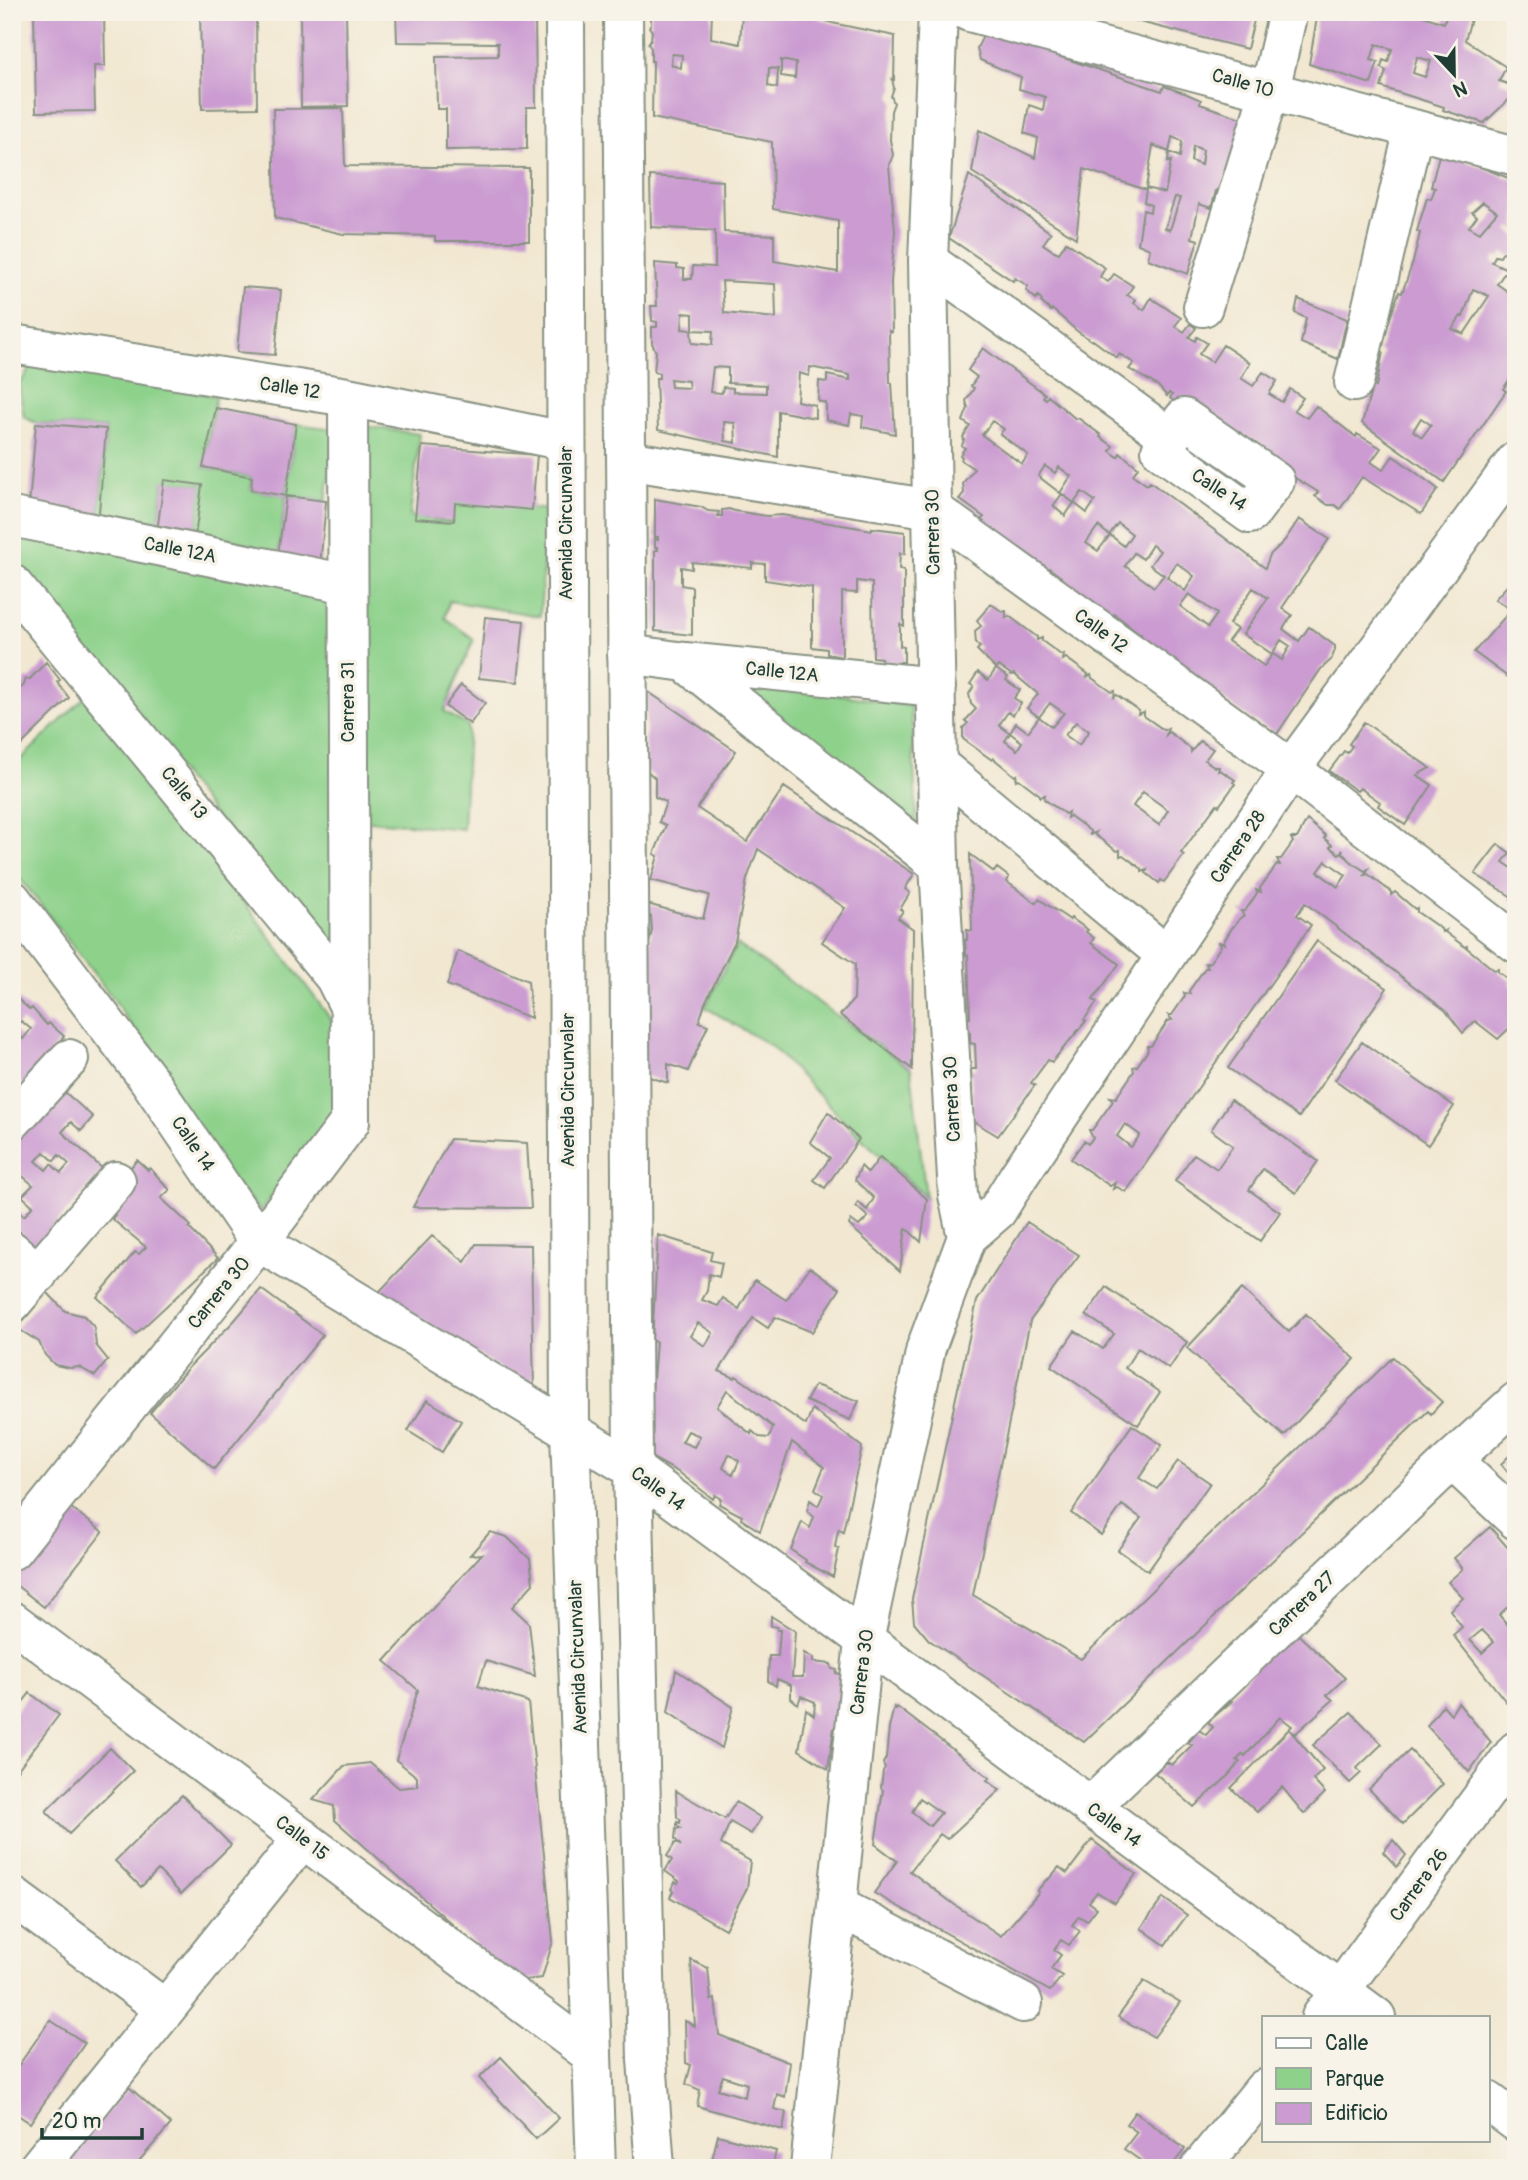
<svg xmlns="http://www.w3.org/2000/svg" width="1528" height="2180" font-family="Pangolin,sans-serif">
  <rect width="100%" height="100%" fill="#f7f3e8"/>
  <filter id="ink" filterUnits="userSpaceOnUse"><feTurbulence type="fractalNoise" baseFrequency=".0143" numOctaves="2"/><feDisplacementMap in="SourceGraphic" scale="14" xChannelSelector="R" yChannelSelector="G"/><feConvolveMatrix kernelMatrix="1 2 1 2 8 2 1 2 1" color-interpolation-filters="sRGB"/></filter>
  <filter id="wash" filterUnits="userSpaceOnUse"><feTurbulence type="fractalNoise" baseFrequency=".00686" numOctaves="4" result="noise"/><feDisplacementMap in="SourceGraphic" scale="28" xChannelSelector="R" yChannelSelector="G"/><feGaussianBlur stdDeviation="1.57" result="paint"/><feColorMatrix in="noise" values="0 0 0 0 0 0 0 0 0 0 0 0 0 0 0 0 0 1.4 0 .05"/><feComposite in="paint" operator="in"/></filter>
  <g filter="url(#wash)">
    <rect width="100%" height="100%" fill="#f2e8d2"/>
    <path fill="#8dd18b" stroke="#568760" stroke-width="2" d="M32,365L141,381L216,396L204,467L252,477L251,490L286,495L296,424L336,429L326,501L286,496L277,562L195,537L201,485L164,481L157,532L98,524L106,429L36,423L24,417L19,385Z
      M363,426L420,434L410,516L451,523L454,497L547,510L540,616L449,601L445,618L474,639L444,711L468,726L463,829L360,820Z
      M15,532L341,595L344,981L12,557Z
      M736,678L911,706L917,826L735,695Z
      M89,693L336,1026L339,1121L260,1211L228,1175L115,1001L12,868V768Z
      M737,944L911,1069L926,1197L861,1138L771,1046L705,1007Z"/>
    <g id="blocks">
      <path fill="#cb9bd1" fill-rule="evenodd" d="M34,12H104L105,66H94L95,111L36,112Z
        M200,12H256L257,108L202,109Z
        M300,12H346L348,106L301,107Z
        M396,12H535L536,107H527V149L446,150V109H437L436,57L498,56V43L397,42Z
        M651,12H712L711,38L740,44L742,12H802L832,23L895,36L894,80L892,79L894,88L891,96L894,103L891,111L890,140L893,155L889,165L895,231L891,282L892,332L889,331L890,383H892L895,434L862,427L863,416L851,414L849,425L826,420V403L818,401L819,381L827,382V375L850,380V375L810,367L809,376L799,373L797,401L815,405V418L778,411V457L658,430L656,378H659V373L654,372L656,352L652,343V327H657V322L652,321L651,306H657L655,263L677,265V268L684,269V279H692L693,266L715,267V231L651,227L650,176L723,181L724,232L774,235V261L838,272V221L773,209L772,142L652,118L653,61H651V48L648,44L651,39L652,31L649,27L651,24ZM672,54L682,55L681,68L671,65ZM781,60L796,63L795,78L781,76ZM769,68L778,69L777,88L768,86ZM722,281L775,284L776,318L724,313ZM683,313L693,314V330L713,331L712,345L692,343L691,330L682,329ZM713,367L728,368V383L766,385V393L733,392V388L723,387L722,393L710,392ZM670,379L688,381L689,388L671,387ZM724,422L735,423L736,443L725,441Z
        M1100,12H1256L1247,49Z
        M1318,12H1411L1444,23L1447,12H1473L1465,40L1506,67L1499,81L1516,87V93L1484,123L1443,110L1444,107L1381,87L1386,71L1381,68L1383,60L1388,62L1392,49L1376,44L1371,60L1378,62L1371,84L1309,64ZM1417,57L1431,61L1425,77L1413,73Z
        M987,28L1053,49L1052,54L1153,88L1162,91L1164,86L1187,94L1201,100L1200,104L1247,120L1221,192L1216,191L1211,208L1199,204L1192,238L1198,240L1188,274L1148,259L1150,249L1138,244L1143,210L1150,212L1151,205L1144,202L1146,190L1084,169L1076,238L972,172L979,130L1035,158L1038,138L1024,133L1029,105L1043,110L1045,97L1019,89L1021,77L980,60L977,48ZM1172,137L1182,141L1180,157L1169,152L1168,162L1171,161L1165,193L1146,188L1153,145L1169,152ZM1193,146L1203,150L1201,165L1191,161ZM1175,197L1180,198L1170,230L1165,228Z
        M343,108L345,166L529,168V241H435V236L343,234L275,218L273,109Z
        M1440,151L1516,181V230L1511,227L1508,230L1516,236V255L1514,258L1503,252L1500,257L1495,256L1492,262L1507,269L1497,284L1516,297V370L1503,389L1506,391L1444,482L1362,423L1373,385L1376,387L1383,352L1379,351L1399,292L1402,293L1413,262L1420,233L1417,231L1427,198L1431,199L1435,188L1431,187ZM1483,202L1497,212L1479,233L1469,227L1477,216L1472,212ZM1473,289L1489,296L1464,334L1452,329L1461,316L1463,317ZM1421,418L1431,425L1422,437L1413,431Z
        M969,175L1051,233L1043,244L1052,250L1059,253L1066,242L1105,268L1100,277L1108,282L1114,274L1133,286L1127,295L1136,300L1134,303L1144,310L1151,298L1181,318L1175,326L1184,332L1190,324L1196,328L1189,337L1195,341L1197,337L1207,343L1199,354L1212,362L1223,345L1250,363L1241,378L1253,386L1263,372L1277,381L1269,394L1282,402L1290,389L1303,398L1294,410L1307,418L1316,406L1356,437L1357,434L1381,448L1371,462L1383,470L1393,456L1399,460L1438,489L1421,514L1362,477L1340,509L1335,505H1328L1315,496L1318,492L1183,409L1170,398L1172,395L1169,393L1167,396L1158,386L1129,369L1134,363L1119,354L1117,358L1093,340L1092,341L1077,331L1052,309L1051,311L1041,302L1042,300L1038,296L1036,299L1026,290L1028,286L1015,278L1013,281L949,238Z
        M243,287L281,290L275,355L237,352Z
        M1298,299L1347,319L1338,359L1301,343L1306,318L1295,313Z
        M983,348L1045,394L1043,397L1046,399L1048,396L1076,419L1078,418L1101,435L1100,437L1113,446L1110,451L1118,457L1120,453L1138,467L1133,475L1147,485L1150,482L1265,568L1270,555L1285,540L1299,519L1329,539L1282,608L1292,615L1283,629L1299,641L1309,627L1335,646V650L1331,660L1321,669L1277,734L1243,714L1154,646L1153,647L1139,636L1141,634L1114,614L1113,616L1099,607L1059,579L1061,577L1049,568L1047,570L1007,540L981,520L984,517L959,499L964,493L963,483L974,469L961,460L962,457L960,455L965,448L962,446L964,439L963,437L970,426L963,421L968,408L966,401L974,388L971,386L977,377L968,370ZM992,421L1004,429L1000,434L1028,455L1022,464L982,435ZM1045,466L1055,473L1059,467L1071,476L1060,493L1038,476ZM1082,492L1095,501L1087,513L1074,503L1065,516L1053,506L1062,494L1074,503ZM1118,523L1132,534L1124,546L1110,535L1098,551L1086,543L1098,526L1109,535ZM1152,545L1160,551L1150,565L1164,575L1154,587L1125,566L1134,553L1143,559ZM1177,563L1194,576L1185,591L1167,577ZM1253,588L1268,598L1243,634L1272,654L1281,640L1290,646L1282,660L1273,654L1264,666L1228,641L1237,629L1229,624ZM1189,594L1217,614L1208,627L1180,606Z
        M216,408L296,424L286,496L326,501L320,567L277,562L286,496L251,490L252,477L203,467Z
        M36,423L106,429L98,524L28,518Z
        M422,446L537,455L532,510L455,503L454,521L415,518Z
        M164,480L202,485L195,537L157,532Z
        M655,499L701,507L708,511L719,512L718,516H722V510L729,509L735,511L767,516L782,515L872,530V528L905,532V554L900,553L899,569L904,570V626L900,624V646L904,647V662H900L899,664L882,662L881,658L873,657L872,583L857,581V593L842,592V657L827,654V649L812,647V587L765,580V564L752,563V568L692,562V569L681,567V585L692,587V635L655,631V550H658V547H655V539L658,540V537H655Z
        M1516,576V683L1474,652L1511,610L1495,599Z
        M991,604L1003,612L1006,611V618L1009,616L1037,637V640L1042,638V641L1061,655L1064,654L1063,660L1066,658L1088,674L1087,677L1091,675L1092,678L1112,692L1115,691L1114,697L1117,695L1139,711L1138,714L1144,712V716L1164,730L1168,728L1166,735L1169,732L1191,749V752L1200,741L1213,749L1205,760L1215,767H1219L1218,771L1220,770L1235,780L1233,782L1235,784L1219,806L1217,804L1181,853L1184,855L1164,882L1161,880L1159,883L1146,873L1147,870L1142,872V869L1123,855L1120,856V850L1117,851L1095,835L1096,832L1090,835V831L1081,824L1070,816L1067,818L1068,812L1065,814L1044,799L1045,795L1040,797V795L1019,779L1016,780L1017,775L1015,776L993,758L992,760L963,739V728L968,723L965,721L976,709L971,704L969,694L974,686L970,684L978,672L988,680L996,669L1008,677L1006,680L1020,690L1014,698L1021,703L1013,715L1008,712L999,725L1010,733L1016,723L1028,732L1039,717L1052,727L1064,713L1050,703L1039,717L1027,708L1038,694L1014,674L1012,675L999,666L996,669L977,650L980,647L976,644L975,631L981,626L977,620ZM1076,722L1089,731L1079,745L1065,735ZM1010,733L1022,742L1017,750L1005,741ZM1143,792L1168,810L1159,825L1133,806Z
        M485,617L524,621L518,682L479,678Z
        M46,662L60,680L57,682L69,698L12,754V696L24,685L26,679H30Z
        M461,685L485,703L470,724L445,706Z
        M647,691L736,751L697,808L709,816L747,842L784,787L914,874L905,889L910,893L900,909L903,911L898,918L913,929L912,1069L840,1015L854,999L855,964L822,942L845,908L758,849L747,879L735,942L705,1003L699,1022L708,1025L688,1071L668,1064V1083L643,1075L646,955L652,931L651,916L645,914L647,904L703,919L709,895L651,880L658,856L654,854L666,825L659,822L666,802L655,797V778L645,769Z
        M1364,722L1430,768L1417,775L1432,785L1405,825L1378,806L1380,802L1360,788L1357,791L1329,771L1344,751L1347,753L1352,746L1349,744Z
        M1307,820L1326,836L1324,838L1332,845L1330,847L1339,854L1343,849L1342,853L1354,864L1365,871L1368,869L1365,875L1368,874L1391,892V895L1395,892L1415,909L1417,908V912L1441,929L1442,932L1446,930L1445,932L1465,947L1467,946V948L1494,970L1498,969V972L1512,982L1510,984L1516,989V1022L1498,1039L1475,1021L1463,1033L1445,1010L1305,903L1297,915L1311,925L1126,1192L1117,1187L1113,1189L1115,1183L1110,1186L1071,1159L1084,1141L1088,1144L1093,1138L1089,1130H1092L1113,1101L1110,1097L1116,1098L1134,1071L1133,1067L1137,1066L1148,1050L1147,1046H1151L1168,1021L1172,1020L1168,1015H1172L1185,996L1184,993L1190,994L1189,991L1205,968H1208L1205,963H1209L1215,955L1221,946L1219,942L1225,944L1224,941L1232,928L1241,917L1244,916L1241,911H1245L1257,893L1256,890L1261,892L1260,888L1268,877L1277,865H1280L1277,859H1281L1293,842L1291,838H1297ZM1326,861L1346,875L1338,887L1318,872ZM1125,1124L1140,1135L1131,1147L1117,1136Z
        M1498,844L1510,853L1503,862L1512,868L1516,863V902L1511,899L1512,897L1475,874Z
        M970,854L994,872L997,868L1009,877L1007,882L1036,903L1039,899L1070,920L1071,918L1088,930L1086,932L1094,938L1091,943L1119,964L1093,1000L1097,1002L1084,1020L1086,1021L1052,1062L1048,1060L1031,1083L1035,1085L998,1136L973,1121L971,1069H976L975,1044L970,1043V1033H968L967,1018H970L968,955H966L965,940H967V930L972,931Z
        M1317,941L1387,988L1299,1117L1228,1068Z
        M458,951L528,981L531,1018L447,985Z
        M12,994L30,1010L32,1008L47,1025L49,1023L64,1036L24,1085L19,1081L12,1089ZM21,1021L31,1029L23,1039L13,1030Z
        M1362,1042L1454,1106L1428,1145L1335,1080Z
        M59,1087L93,1117L81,1131L71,1122L62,1132L104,1170L34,1248L21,1236L23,1234L14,1227L12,1229L13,1206L24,1216L33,1206L22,1196L33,1185L12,1167V1146L50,1104ZM44,1152L54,1161L59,1155L69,1164L61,1173L51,1164L46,1170L36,1161Z
        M1231,1100L1318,1161L1296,1193L1263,1169L1249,1190L1280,1212L1260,1241L1175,1181L1194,1154L1217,1169L1233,1146L1211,1130Z
        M828,1112L859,1139L825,1188L814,1180L830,1158L810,1142Z
        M450,1139L527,1143L531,1208L413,1207Z
        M880,1157L927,1199L921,1242L906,1228L900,1271L849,1225L851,1220L859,1226L868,1217L856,1206L858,1202L867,1210L874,1198L855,1180L861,1166L868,1173Z
        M137,1160L148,1170L150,1168L170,1190L161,1198L191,1226L189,1228L218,1258L136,1334L97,1297L135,1252L139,1254L146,1247L112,1219L115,1215L101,1203Z
        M1027,1222L1079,1255L1030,1321L973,1595L1081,1659L1393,1357L1442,1402L1431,1414L1428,1411L1084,1742L929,1640L914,1622L912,1599L977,1301Z
        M658,1235L712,1252L710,1260L722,1263L719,1277L709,1274L707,1291L702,1300L718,1306L723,1298L739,1309L755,1280L786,1300L810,1267L840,1289L812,1332L775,1317L768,1328L753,1318L719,1371L735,1378L736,1376L806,1425L812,1409L862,1447L843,1532L839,1529L837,1535L835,1547L839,1549L833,1577L805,1562L806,1560L791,1550L802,1522L810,1528L814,1517L807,1511L810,1500L818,1506L823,1495L815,1489L824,1467L792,1442L760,1531L741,1519L742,1516L719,1504L721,1499L715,1495L713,1499L680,1473L647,1455L656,1342L652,1341ZM698,1323L713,1333L705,1346L690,1336ZM727,1390L773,1427L769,1438L759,1437L752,1431L751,1434L717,1407ZM688,1431L700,1436L694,1447L682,1442ZM729,1454L739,1461L733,1475L723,1468Z
        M432,1236L465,1262L476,1244L531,1245L534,1390L379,1292Z
        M1106,1287L1187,1342L1169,1369L1138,1348L1125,1368L1160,1392L1138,1425L1051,1366L1075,1331L1103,1349L1114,1334L1086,1315Z
        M261,1289L323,1335L214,1469L150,1413L187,1369L234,1321Z
        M1242,1289L1289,1332L1306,1314L1355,1359L1284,1436L1187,1348Z
        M47,1292L65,1311L84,1316L94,1327L96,1345L108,1360L95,1376L79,1367L70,1368L55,1365L45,1355L39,1342L17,1328Z
        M815,1385L859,1401L850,1420L806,1401Z
        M427,1400L461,1421L442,1452L408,1431Z
        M1132,1425L1162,1445L1139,1478L1157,1489L1178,1461L1210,1483L1148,1571L1118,1550L1141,1518L1122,1505L1101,1535L1071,1513Z
        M1516,1449V1482L1501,1464Z
        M66,1504L103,1532L44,1607L12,1582V1572Z
        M1490,1527L1514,1555L1516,1554V1604L1514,1601L1499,1615L1509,1626L1516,1620V1702L1511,1708L1453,1635L1462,1627L1450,1610L1463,1598L1448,1582L1463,1569L1454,1558ZM1482,1630L1494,1642L1482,1653L1470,1640Z
        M490,1532L507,1537L530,1559L533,1584L512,1607L529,1623L535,1676L486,1661L478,1686L528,1702L553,1941L542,1978L516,1981L335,1820L334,1806L313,1800L344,1766L370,1763L399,1788L417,1786V1777L396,1760L418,1690L385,1661L482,1554L470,1555Z
        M771,1616L795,1631L792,1677H803L804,1653L813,1658V1662L831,1664L832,1669L837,1670L836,1673L844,1675L841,1715L837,1717V1727L834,1728L828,1769L799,1750L806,1709L814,1715L815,1702L801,1696L798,1704L791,1698V1685L777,1679L776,1686L768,1681L769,1656H778L780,1630H777V1627L771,1626Z
        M1291,1628L1345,1678L1327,1695L1333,1700L1295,1734L1289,1729L1323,1770L1313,1780L1325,1793L1304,1814L1282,1787L1257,1812L1231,1788L1292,1726L1280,1717L1245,1756L1243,1754L1237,1760L1240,1762L1225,1779L1194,1807L1155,1773L1167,1762L1172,1765L1192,1745L1188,1743L1199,1730L1206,1735L1213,1727L1208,1722L1232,1701L1228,1698Z
        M676,1670L733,1707L722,1748L668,1712Z
        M30,1693L59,1715L12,1777V1716Z
        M1458,1703L1491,1742L1469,1772L1427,1726L1443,1705L1451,1714Z
        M894,1707L896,1709L897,1707L990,1778L987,1780L1000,1790L947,1839L940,1834L910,1871L955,1905L1001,1936L1039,1892L1037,1891L1047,1879L1048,1880L1059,1867L1067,1873L1092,1840L1136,1874L1115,1903L1097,1892L1089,1902L1097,1908L1087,1921L1079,1916L1072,1925L1080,1931L1069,1945L1061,1940L1054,1950L1061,1955L1051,1969L1062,1976L1050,1991L874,1893L897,1861L875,1844L883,1790L881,1788L883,1771L885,1768L883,1763L886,1758L889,1728ZM920,1798L941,1813L930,1826L912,1812Z
        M1351,1712L1382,1744L1357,1768L1361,1773L1350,1783L1313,1745Z
        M110,1748L133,1771L69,1834L46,1811Z
        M1410,1750L1443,1784L1403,1824L1369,1789Z
        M676,1791L725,1819L736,1802L761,1818L751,1834L730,1822L721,1844L750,1861L747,1888L725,1929L670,1897L673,1891L671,1889L675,1882L678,1883L679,1881L665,1871L672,1860L667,1856L676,1842L681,1846L675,1839L676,1829L680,1828L677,1826V1822L680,1823V1819L677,1817Z
        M182,1795L231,1845L181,1894L158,1870L141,1887L115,1861Z
        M1393,1840L1406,1855L1397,1867L1383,1852Z
        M1163,1898L1187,1915L1165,1945L1141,1928Z
        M691,1960L708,1968L711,2000L715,1999L719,2035L790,2063L785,2097L777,2094L774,2109L786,2112L783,2130L697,2106L700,2090L686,2084L691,2065L686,2063L685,2021L695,2026ZM723,2076L747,2084L745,2097L718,2089Z
        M1144,1981L1180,2002L1154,2037L1118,2017Z
        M50,2020L85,2043L30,2123L12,2111V2075Z
        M501,2057L559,2118L536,2139L479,2078Z
        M129,2087L171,2124L133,2168H63L61,2166Z
        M1135,2112L1185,2149L1170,2168H1151L1124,2149L1137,2132L1126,2124Z
        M718,2135L776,2151L772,2168H710Z"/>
    </g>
  </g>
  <g filter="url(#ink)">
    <use href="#blocks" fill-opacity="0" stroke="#889283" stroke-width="2"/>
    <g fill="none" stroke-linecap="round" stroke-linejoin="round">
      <defs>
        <path id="minor" d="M969,12L1516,156
          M928,261L1168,436
          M1203,307L1270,90L1288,12
          M12,344L348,397L565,441
          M1354,382L1414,129
          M1184,418L1275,481L1250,514L1161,450Z
          M626,460L932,509L1291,769L1516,943
          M12,517L348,584
          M12,584L335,978L349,1006
          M627,654L685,662L936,687
          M685,662L939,865
          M937,764L1166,955
          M12,900L149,1080L259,1242L633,1469L1376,2017
          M12,1121L69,1059
          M967,1237L997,1211L1018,1177L1291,769L1516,461
          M12,1251L38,1274
          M12,1303L116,1181
          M1452,1460L1516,1520
          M12,1550L259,1242L350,1122L348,397
          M12,1621L592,2055
          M1090,1807L1452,1460L1516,1402
          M12,1896L165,2009
          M837,1906L1023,2003
          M1321,2017L1516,1751
          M1488,2101L1516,2122
          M38,2168L303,1838
          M810,2168L864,1641L926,1348L967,1237L958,1195L939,865L932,509L928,261L938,12
          M1200,2168L1264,2089"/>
        <path id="highway" d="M565,12L570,1432L596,2168
          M623,12L633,1469L647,2059L655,2168"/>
      </defs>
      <use href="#minor" stroke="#889283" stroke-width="42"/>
      <use href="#highway" stroke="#889283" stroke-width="42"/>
      <use href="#minor" stroke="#fff" stroke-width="38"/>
      <use href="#highway" stroke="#fff" stroke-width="38"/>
    </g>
  </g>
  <g text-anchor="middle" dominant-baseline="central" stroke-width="7" stroke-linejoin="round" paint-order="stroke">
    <g font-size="19" fill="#1f3d34" stroke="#f7f3e8">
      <text transform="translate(1243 83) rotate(15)">Calle 10</text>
      <text transform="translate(290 388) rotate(9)">Calle 12</text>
      <text transform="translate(1219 490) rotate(33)">Calle 14</text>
      <text transform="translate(566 523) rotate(-90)">Avenida Circunvalar</text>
      <text transform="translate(933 532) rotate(-91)">Carrera 30</text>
      <text transform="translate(180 550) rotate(11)">Calle 12A</text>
      <text transform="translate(1101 631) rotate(36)">Calle 12</text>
      <text transform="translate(782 672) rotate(6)">Calle 12A</text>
      <text transform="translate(348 702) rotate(-90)">Carrera 31</text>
      <text transform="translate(184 793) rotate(51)">Calle 13</text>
      <text transform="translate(1238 847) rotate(-56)">Carrera 28</text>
      <text transform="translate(568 1090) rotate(-90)">Avenida Circunvalar</text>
      <text transform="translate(952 1099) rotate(-93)">Carrera 30</text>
      <text transform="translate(193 1144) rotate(56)">Calle 14</text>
      <text transform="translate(219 1293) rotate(-51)">Carrera 30</text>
      <text transform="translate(658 1489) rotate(36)">Calle 14</text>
      <text transform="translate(1302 1604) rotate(-44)">Carrera 27</text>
      <text transform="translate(578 1657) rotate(-92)">Avenida Circunvalar</text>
      <text transform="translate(862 1672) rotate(-83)">Carrera 30</text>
      <text transform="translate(1114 1825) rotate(36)">Calle 14</text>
      <text transform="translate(302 1838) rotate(37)">Calle 15</text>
      <text transform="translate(1419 1885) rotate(-54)">Carrera 26</text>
    </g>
  </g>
  <rect width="1528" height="2180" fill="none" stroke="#f7f3e8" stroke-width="42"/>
  <rect x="1262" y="2016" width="228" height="126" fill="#f7f3e8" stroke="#a1aaa0" stroke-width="2"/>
  <rect x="1276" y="2038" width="35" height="10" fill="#ffffff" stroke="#a1aaa0" stroke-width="2"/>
  <text x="1325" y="2050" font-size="21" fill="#1f3d34">Calle</text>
  <rect x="1276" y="2068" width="35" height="21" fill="#8dd18b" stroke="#a1aaa0" stroke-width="2"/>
  <text x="1325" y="2086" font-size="21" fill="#1f3d34">Parque</text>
  <rect x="1276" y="2103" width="35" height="21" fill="#cb9bd1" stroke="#a1aaa0" stroke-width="2"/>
  <text x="1325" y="2120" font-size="21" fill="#1f3d34">Edificio</text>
  <g transform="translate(1454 74) rotate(158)" stroke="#f7f3e8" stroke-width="5" paint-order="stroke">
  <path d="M0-5L12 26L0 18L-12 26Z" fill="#1f3d34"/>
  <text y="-10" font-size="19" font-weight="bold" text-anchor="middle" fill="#1f3d34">N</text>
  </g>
  <path d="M42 2128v10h100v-10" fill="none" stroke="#1f3d34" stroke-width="3.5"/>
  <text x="52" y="2128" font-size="21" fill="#1f3d34" stroke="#f7f3e8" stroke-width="5" paint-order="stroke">20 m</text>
</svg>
